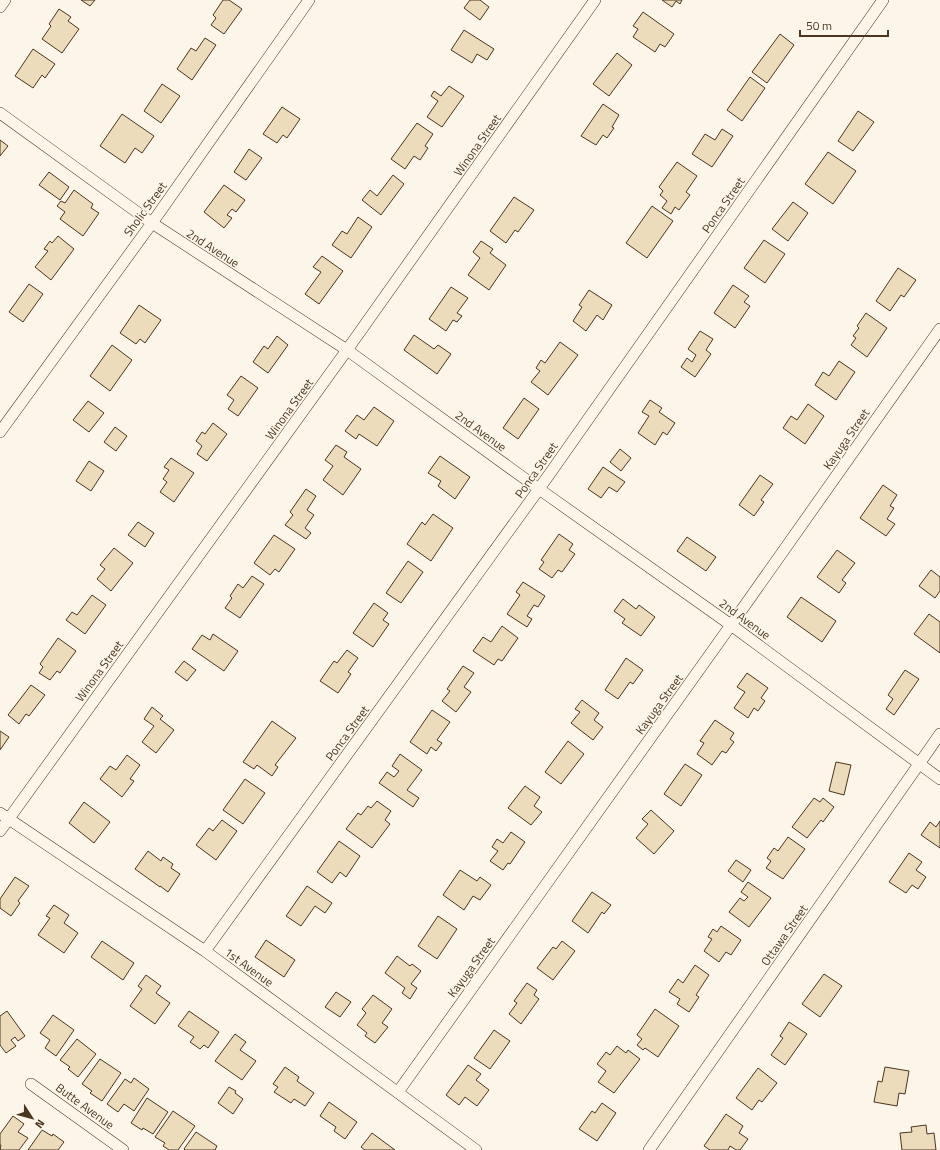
<svg xmlns="http://www.w3.org/2000/svg" width="940" height="1150" font-family="'Titillium Web',sans-serif">
  <rect width="100%" height="100%" fill="#fbf6e9"/>
  <path fill="#ecdcbc" stroke="#4a3520" d="M81,0H95L90,6Z
    M223,0H229L242,9L224,34L211,25L216,18L213,15Z
    M470,0H480L489,7L480,20L464,8Z
    M662,0H682L680,4L676,1L672,7Z
    M59,9L71,17L68,21L79,29L62,53L42,39L51,26L49,24Z
    M643,12L674,34L665,47L660,44L655,52L633,37L638,29L633,26Z
    M464,30L494,49L487,60L477,54L472,63L451,50Z
    M780,34L794,45L767,83L752,72Z
    M205,38L216,45L192,80L177,69L191,48L196,51Z
    M33,49L55,64L45,78L42,75L33,88L15,76Z
    M617,53L632,65L609,96L593,84Z
    M750,77L765,88L742,121L727,110Z
    M162,84L180,96L161,123L144,111Z
    M449,86L464,96L442,127L427,117L438,101L431,96L434,91L441,96Z
    M603,104L619,115L612,127L614,128L607,138L603,135L596,145L581,136Z
    M282,107L300,119L287,138L283,135L277,143L263,134Z
    M858,111L874,122L853,151L838,141Z
    M122,114L154,136L142,153L135,148L125,163L100,146Z
    M417,123L433,134L425,146L428,148L420,160L414,156L405,169L391,159Z
    M722,129L733,136L712,167L692,154L705,134L715,140Z
    M0,140L8,146L0,156Z
    M249,149L262,158L246,180L234,172Z
    M828,152L856,171L833,204L805,184Z
    M677,162L697,176L686,192L690,195L679,210L675,207L671,214L662,208L667,201L660,195L663,191L659,187Z
    M49,172L69,187L60,200L39,185Z
    M393,175L404,184L381,215L362,200L370,190L377,196Z
    M224,185L245,200L236,212L232,209L227,215L232,218L224,228L204,212Z
    M74,190L93,204L91,208L99,213L83,236L60,219L65,212L57,206L61,201L65,203Z
    M514,197L534,210L518,232L515,230L506,243L490,231Z
    M793,202L808,213L788,241L772,229Z
    M652,206L673,221L647,258L626,243Z
    M358,217L372,227L351,258L332,245L342,231L347,234Z
    M58,236L74,249L51,280L35,267L48,251L44,249L50,241L52,243Z
    M764,240L785,254L765,283L744,268Z
    M481,241L493,249L490,253L506,265L489,290L468,275L480,258L473,252Z
    M322,256L343,271L319,304L305,294L321,272L313,267Z
    M898,268L916,280L904,297L901,295L890,311L876,301Z
    M29,284L43,294L23,322L9,312Z
    M733,285L749,296L744,302L750,306L735,328L714,313Z
    M451,287L468,298L457,313L462,316L457,322L453,320L446,331L429,319Z
    M589,290L612,305L603,320L597,315L586,331L573,321L582,307L579,305Z
    M139,305L161,320L145,343L140,339L136,344L120,333Z
    M866,313L887,328L867,357L851,345L856,338L853,336L859,328L857,326Z
    M700,331L713,339L706,350L711,354L695,377L681,367L687,358L692,362L696,355L688,349Z
    M414,335L434,349L438,345L451,354L437,374L404,350Z
    M277,336L288,345L268,373L253,362L264,346L268,349Z
    M560,342L578,355L548,395L531,382L540,371L536,368L541,360L545,363Z
    M112,345L132,360L110,391L90,376Z
    M839,361L855,372L836,400L815,385L823,372L829,376Z
    M241,376L258,388L238,416L228,409L234,400L227,395Z
    M524,398L539,409L518,439L503,428Z
    M650,400L662,408L659,412L675,423L667,435L663,432L655,445L638,433L649,416L642,412Z
    M88,401L104,413L89,432L73,420Z
    M808,404L824,416L805,444L783,428L791,416L797,420Z
    M374,407L394,421L377,446L359,434L356,439L345,431L357,415L364,420Z
    M213,423L227,434L207,461L197,454L202,446L196,441L202,432L205,434Z
    M115,427L127,436L116,451L104,442Z
    M336,445L347,452L344,457L361,469L343,495L323,480L333,466L325,460Z
    M620,449L631,458L621,471L610,462Z
    M440,456L470,477L455,499L438,486L441,481L428,473Z
    M171,458L194,473L174,502L160,492L167,482L163,479L169,470L164,467Z
    M89,461L104,471L91,491L76,481Z
    M603,467L625,482L617,492L609,487L601,498L588,489Z
    M760,475L773,484L761,500L764,502L754,516L739,505Z
    M883,485L897,495L890,506L894,508L887,519L895,524L886,536L860,518Z
    M306,489L316,496L307,510L314,515L305,528L311,533L306,539L285,525L293,515L290,512Z
    M433,514L453,528L431,561L407,544L422,522L425,525Z
    M138,522L154,533L145,547L128,535Z
    M559,534L573,544L569,550L575,554L562,572L558,570L552,578L539,569L544,562L541,560Z
    M274,535L295,549L279,572L275,569L270,575L254,563Z
    M687,537L716,557L706,571L677,551Z
    M114,548L133,563L111,591L97,579L105,569L100,565Z
    M837,550L855,563L842,580L846,583L839,593L817,577Z
    M408,561L423,572L401,603L386,593Z
    M931,570L940,577V591L935,598L919,586Z
    M252,576L264,584L240,618L225,608L232,598L230,596L238,584L243,588Z
    M523,582L545,596L538,607L534,605L527,616L532,619L527,627L507,614L520,595L516,592Z
    M92,595L106,605L85,634L66,620L72,612L77,615Z
    M801,597L836,621L822,642L787,617Z
    M623,599L636,609L639,605L655,617L641,636L622,623L625,619L614,611Z
    M374,603L388,613L383,620L389,624L373,647L353,633Z
    M929,614L940,622V653L914,634Z
    M502,626L518,638L502,661L498,659L494,665L473,651L483,637L491,642Z
    M213,634L238,651L224,671L192,649L202,635L210,640Z
    M58,638L76,651L60,673L57,671L50,680L39,673L43,667L40,664Z
    M347,650L358,658L348,672L351,674L338,693L320,681L334,661L337,663Z
    M626,658L643,670L633,684L630,682L618,699L605,690Z
    M184,661L196,670L187,681L175,672Z
    M463,666L474,673L464,687L471,692L456,712L442,701L450,691L447,689Z
    M905,670L919,679L894,715L886,709L893,699L888,695Z
    M747,673L768,688L761,698L765,701L758,711L754,708L748,718L734,708L745,692L737,687Z
    M31,685L45,695L29,716L26,714L19,724L8,715Z
    M582,700L599,713L594,720L603,727L593,740L571,723L580,712L575,709Z
    M152,707L163,716L160,719L174,730L156,753L142,742L154,726L144,719Z
    M432,710L450,722L437,740L442,743L436,751L431,747L427,754L410,742Z
    M715,720L734,733L730,739L734,742L726,753L722,751L712,765L697,754L704,743L700,741Z
    M272,721L296,738L275,765L278,767L272,776L257,765L254,769L243,762Z
    M0,731L9,737L0,750Z
    M568,741L584,754L561,784L545,772Z
    M400,754L422,770L407,790L419,798L413,807L379,783L387,772L394,777L399,771L392,766Z
    M127,755L140,765L130,779L134,781L122,797L100,779L110,766L116,770Z
    M836,762L851,765L844,795L829,791Z
    M685,764L702,775L681,806L664,794Z
    M245,779L265,793L243,824L223,810Z
    M525,786L540,797L534,806L542,812L531,825L508,808Z
    M814,798L820,802L823,798L834,807L823,822L821,820L807,838L792,827Z
    M377,801L391,811L385,820L390,824L372,848L346,829L358,813L361,815L368,806L371,808Z
    M84,802L110,822L94,843L69,823Z
    M651,810L674,831L654,854L636,838L648,824L642,819Z
    M222,820L237,831L216,860L196,845L209,828L213,831Z
    M940,821V848L921,835L930,822L936,827Z
    M511,832L525,842L510,864L508,863L503,870L490,861L498,851L492,847L497,839L503,843Z
    M788,837L805,849L783,879L766,868L771,861L767,858L774,848L778,851Z
    M339,841L360,856L346,877L340,872L332,883L317,872Z
    M148,851L161,861L163,857L173,864L171,868L180,874L168,892L160,886V887L135,869Z
    M909,853L922,862L916,870L926,877L918,889L912,885L906,893L889,882Z
    M736,860L751,870L743,882L728,871Z
    M460,870L477,881L480,877L491,885L480,900L473,896L464,910L443,895Z
    M15,877L29,886L18,901L20,903L11,916L0,908V899Z
    M748,882L771,898L749,927L729,912L740,898L744,901L748,897L741,892Z
    M307,886L332,903L325,913L315,906L301,926L286,916Z
    M592,892L611,905L604,914L602,912L588,933L572,921Z
    M54,905L69,915L64,923L78,933L64,953L38,935L50,918L46,916Z
    M438,916L457,929L437,959L418,946Z
    M721,926L741,940L731,955L726,952L719,962L704,951L712,939L708,937L713,929L717,932Z
    M266,940L295,960L284,977L255,957Z
    M102,941L134,963L123,980L91,957Z
    M562,941L575,951L553,980L537,968L553,947L556,949Z
    M397,956L410,966L412,964L421,971L411,984L417,988L410,999L402,993L405,988L385,973Z
    M695,965L709,975L696,995L699,997L689,1012L677,1004L680,999L669,992L678,979L683,983Z
    M824,974L842,986L820,1017L802,1004Z
    M146,975L161,986L156,993L170,1003L155,1024L130,1006L142,989L138,986Z
    M527,983L537,990L534,995L539,999L521,1024L509,1014L517,1003L514,1001Z
    M336,992L351,1002L340,1017L325,1007Z
    M373,995L392,1009L382,1023L388,1027L375,1043L365,1036L367,1033L357,1025L366,1013L362,1009Z
    M655,1009L679,1026L658,1057L645,1048L643,1050L637,1045L642,1039L637,1035Z
    M7,1011L25,1036L18,1041L15,1037L11,1040L16,1046L6,1053L0,1045V1016Z
    M189,1011L219,1032L208,1048L204,1045L200,1049L190,1042L194,1037L178,1026Z
    M53,1015L74,1030L56,1056L45,1048L50,1040L40,1033Z
    M789,1022L807,1034L785,1065L771,1055L783,1038L780,1036Z
    M494,1030L510,1041L490,1069L474,1058Z
    M235,1034L246,1042L240,1050L256,1061L242,1080L215,1061Z
    M77,1039L96,1054L78,1077L68,1069L70,1067L60,1060Z
    M617,1046L626,1053L628,1050L640,1059L614,1093L598,1082L606,1071L597,1064L606,1052L610,1055Z
    M100,1059L121,1073L102,1101L90,1093L92,1091L82,1084Z
    M468,1065L481,1074L476,1080L489,1090L477,1106L465,1097L459,1105L446,1095Z
    M285,1067L299,1077L297,1081L314,1093L305,1106L294,1099L291,1103L274,1092L278,1087L273,1084Z
    M885,1067L909,1071L905,1094L899,1093L897,1106L874,1102L878,1081L882,1082Z
    M758,1068L777,1083L762,1102L759,1100L752,1110L736,1098Z
    M134,1078L149,1089L134,1111L124,1104L118,1112L107,1104L125,1079L131,1083Z
    M229,1087L236,1091L235,1093L243,1099L233,1114L218,1103Z
    M147,1098L168,1112L153,1134L143,1128L142,1130L131,1123Z
    M329,1102L357,1122L345,1139L334,1131L336,1127L320,1116Z
    M602,1103L616,1113L597,1141L579,1129L592,1111L595,1113Z
    M173,1111L195,1126L178,1150H169L163,1146L165,1143L155,1137Z
    M726,1114L743,1126L739,1133L748,1139L740,1150H736L730,1146L728,1150H710L704,1146Z
    M13,1116L24,1124L18,1132L28,1138L19,1150H0L1,1145H0V1134Z
    M926,1125L927,1134L934,1133L936,1150H902L900,1133L912,1132L911,1127Z
    M42,1130L52,1136L53,1134L64,1142L58,1150H28Z
    M196,1132L217,1146L215,1150H185L184,1149Z
    M372,1133L395,1150H365L361,1147Z"/>
  <g fill="none" stroke-linecap="round" stroke-linejoin="round">
    <defs>
      <path id="minor" d="M0,7L5,0
        M0,113L152,223L347,350L539,489L731,625L940,779
        M0,432L152,223L309,0
        M0,813L205,951L476,1150
        M0,831L347,350L595,0
        M205,951L539,489L883,0
        M31,1084L123,1150
        M398,1092L731,625L940,329
        M649,1150L940,734"/>
    </defs>
    <use href="#minor" stroke="#4a3520" stroke-width="12"/>
    <use href="#minor" stroke="#fbf6e9" stroke-width="11"/>
  </g>
  <g text-anchor="middle" dominant-baseline="central" stroke-width="3" stroke-linejoin="round" paint-order="stroke">
    <g font-size="12" fill="#4a3520" stroke="#fbf6e9">
      <text transform="translate(477 145) rotate(-55)">Winona Street</text>
      <text transform="translate(723 205) rotate(-55)">Ponca Street</text>
      <text transform="translate(145 209) rotate(-54)">Sholic Street</text>
      <text transform="translate(213 248) rotate(33)">2nd Avenue</text>
      <text transform="translate(289 409) rotate(-54)">Winona Street</text>
      <text transform="translate(481 431) rotate(36)">2nd Avenue</text>
      <text transform="translate(846 439) rotate(-55)">Kayuga Street</text>
      <text transform="translate(536 470) rotate(-55)">Ponca Street</text>
      <text transform="translate(745 619) rotate(36)">2nd Avenue</text>
      <text transform="translate(99 671) rotate(-54)">Winona Street</text>
      <text transform="translate(659 704) rotate(-54)">Kayuga Street</text>
      <text transform="translate(347 733) rotate(-54)">Ponca Street</text>
      <text transform="translate(784 935) rotate(-55)">Ottawa Street</text>
      <text transform="translate(249 967) rotate(36)">1st Avenue</text>
      <text transform="translate(471 967) rotate(-54)">Kayuga Street</text>
      <text transform="translate(85 1106) rotate(36)">Butte Avenue</text>
    </g>
  </g>
  <g transform="translate(32 1118) rotate(126)" stroke="#fbf6e9" stroke-width="3" paint-order="stroke">
  <path d="M0-3L7 15L0 10L-7 15Z" fill="#4a3520"/>
  <text y="-6" font-size="11" font-weight="bold" text-anchor="middle" fill="#4a3520">N</text>
  </g>
  <path d="M800 30v6h88v-6" fill="none" stroke="#4a3520" stroke-width="2"/>
  <text x="806" y="30" font-size="12" fill="#4a3520" stroke="#fbf6e9" stroke-width="3" paint-order="stroke">50 m</text>
</svg>
